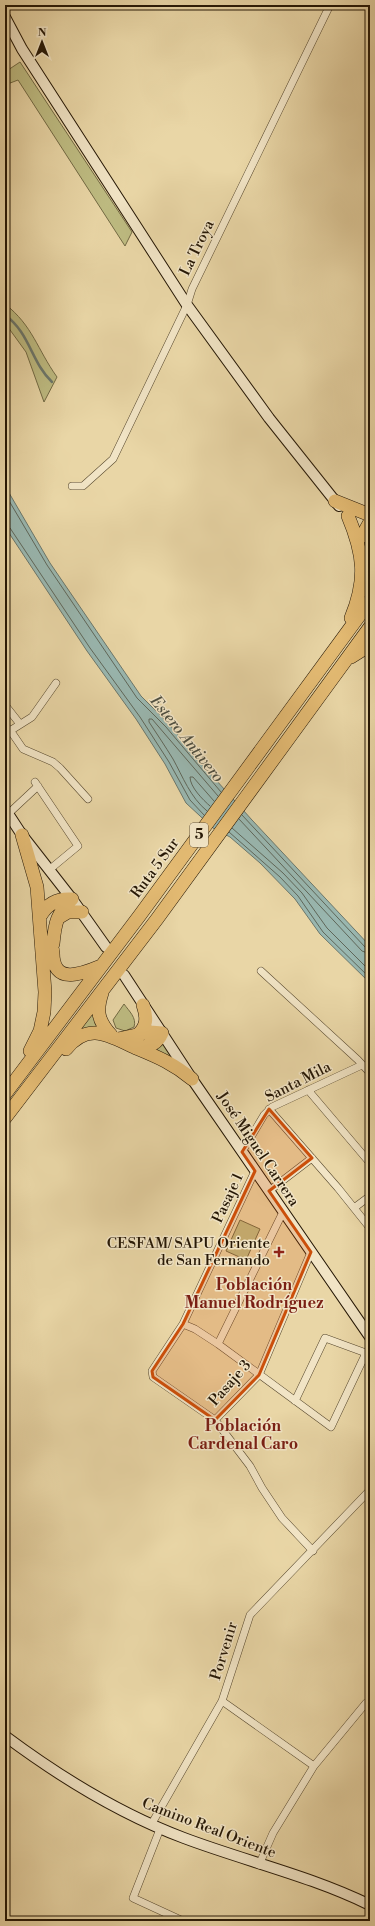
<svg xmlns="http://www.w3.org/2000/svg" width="375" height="1926" font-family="'Libre Bodoni',serif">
  <rect width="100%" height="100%" fill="#e9d6a6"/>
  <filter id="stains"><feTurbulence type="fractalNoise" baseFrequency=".005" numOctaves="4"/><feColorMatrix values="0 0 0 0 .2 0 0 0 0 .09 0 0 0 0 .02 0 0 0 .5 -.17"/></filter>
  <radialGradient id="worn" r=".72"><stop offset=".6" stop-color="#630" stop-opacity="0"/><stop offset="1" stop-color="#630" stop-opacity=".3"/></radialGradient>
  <path fill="#bebc82" stroke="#726a44" d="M20,62L132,232L125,246L18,80L5,85V72Z
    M5,304C33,326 37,349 57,377L44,402L26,352L5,323Z
    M124,1004C129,1011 137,1018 134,1027L125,1031L116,1028L113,1020Z
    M97,1007L102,1029L76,1034Z
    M162,1040L177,1061L150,1048Z
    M240,1220L260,1229L246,1260L226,1251Z"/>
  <path fill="#99b7b0" stroke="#6b776c" d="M5,486L50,563L141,696L169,724L207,770L252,820L370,946V983L320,934L295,899L260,863L230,837L213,828L186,803L165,764L136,719L87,651L5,527Z"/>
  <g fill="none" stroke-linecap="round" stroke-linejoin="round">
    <path stroke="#5f675a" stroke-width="1" d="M5,494L47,565L137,698L166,727L221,792
      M5,526L10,528L90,648L140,717L169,762L190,800L204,815
      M210,806C203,800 190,787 190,777H193L214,801
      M207,811C190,797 183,777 173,759C165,746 157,734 149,722V719H152L218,796
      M242,815L365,947L370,949
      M239,819L362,951L370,954
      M232,828L283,873L302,893L327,928L370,971
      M229,832L280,877L298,896L323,932L370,978"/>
    <path stroke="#6b776c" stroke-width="2.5" d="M5,315C30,333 31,362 52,382"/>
    <defs>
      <path id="street" d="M72,486H83L113,459L187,305L192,289L330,5
        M5,705L20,724
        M10,730L23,749L53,762L60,768L88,799
        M5,734L32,717L56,683
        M35,782L78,846L49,870
        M8,814L38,786
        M261,971L358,1060L370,1073
        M308,1090L370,1163
        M269,1109L338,1188L370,1228
        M242,1152L264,1115L272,1107L362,1065
        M255,1171L183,1324L152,1371L153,1377L215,1420L250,1466L262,1488L282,1518L313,1551
        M269,1191L312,1158
        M354,1208L370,1196
        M183,1324L195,1329L218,1344L331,1427L366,1353L370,1349
        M218,1344L283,1212
        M295,1401L325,1338L366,1353
        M215,1420L259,1375L311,1252
        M222,1701L314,1766L273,1833L259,1865
        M314,1766L366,1703
        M151,1825L222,1701L250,1615L370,1490
        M160,1829L133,1898L183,1921"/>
      <path id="secondary" d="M5,17L22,49L187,305L269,418L339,506
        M5,809L22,835L72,899L106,947
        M124,975L192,1079L370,1337
        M5,1736C60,1777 120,1814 184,1838C245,1861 311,1876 370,1905"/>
      <path id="highway" d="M335,501L370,515
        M348,516C364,554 367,580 351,618
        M366,536V529L370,522
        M351,657L370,645
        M22,835L37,887L45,992L44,1012L40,1031L30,1051
        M41,915C48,903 58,898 72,899
        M58,918L68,912H82
        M53,944C55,922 57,914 72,899
        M53,951C52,986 82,974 101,966
        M102,993C96,1011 98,1021 111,1035
        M136,1036C148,1027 147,1017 143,1005
        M118,1039L150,1032L162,1033C157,1045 146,1048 134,1047
        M66,1049C89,1021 109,1036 136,1048C158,1057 174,1064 192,1079
        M5,1094L140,915L370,601
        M5,1118L157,919L370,627"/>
    </defs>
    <use href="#street" stroke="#56472d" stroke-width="8"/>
    <use href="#secondary" stroke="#251705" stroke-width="12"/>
    <use href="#highway" stroke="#251705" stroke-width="14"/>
    <use href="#street" stroke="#f1e4c5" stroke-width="7"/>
    <use href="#secondary" stroke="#f1e4c5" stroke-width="10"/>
    <use href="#highway" stroke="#e4bb73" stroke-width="13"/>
  </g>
  <path fill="#cb4f0b" fill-opacity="0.2" stroke="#cb4f0b" stroke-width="3" stroke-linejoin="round" d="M269,1109L312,1158L269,1191L311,1252L259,1375L215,1420L153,1377L152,1371L183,1324L255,1171L242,1152Z"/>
  <path fill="#8f2418" stroke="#f1e4c5" stroke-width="1.5" d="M277 1246h4v4h4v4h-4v4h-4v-4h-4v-4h4z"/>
  <g text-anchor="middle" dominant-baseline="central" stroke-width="3" stroke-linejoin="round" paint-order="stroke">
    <rect fill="#f1e4c5" stroke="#62543f" stroke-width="1" x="190" y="823" width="18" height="24" rx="3"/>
    <g font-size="14" font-weight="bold" fill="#251705">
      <text x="199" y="835">5</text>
    </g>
    <g font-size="15" fill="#251705" stroke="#f1e4c5">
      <text transform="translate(197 248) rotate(-64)">La Troya</text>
      <text transform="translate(155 868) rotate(-54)">Ruta 5 Sur</text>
      <text transform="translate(298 1082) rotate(-27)">Santa Mila</text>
      <text transform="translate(258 1149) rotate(56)">José Miguel Carrera</text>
      <text transform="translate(228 1198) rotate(-65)">Pasaje 1</text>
      <text transform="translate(230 1383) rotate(-49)">Pasaje 3</text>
      <text transform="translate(224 1651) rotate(-73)">Porvenir</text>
      <text transform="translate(209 1828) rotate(21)">Camino Real Oriente</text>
    </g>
    <g font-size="15" fill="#251705" stroke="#f1e4c5" text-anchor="end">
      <text x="270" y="1243">CESFAM/ SAPU Oriente<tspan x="270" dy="17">de San Fernando</tspan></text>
    </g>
    <g font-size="16" font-style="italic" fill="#4e4f41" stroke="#f1e4c5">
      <text transform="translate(187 739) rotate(51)">Estero Antivero</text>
    </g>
    <g font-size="16" font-weight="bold" fill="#7a1f14" stroke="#f1e4c5">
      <text x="254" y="1285">Población<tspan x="254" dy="18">Manuel Rodríguez</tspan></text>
      <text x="243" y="1426">Población<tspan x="243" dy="18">Cardenal Caro</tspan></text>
    </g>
  </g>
  <rect width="375" height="1926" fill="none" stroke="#e9d6a6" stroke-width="20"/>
  <rect x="6" y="6" width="363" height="1914" fill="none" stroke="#251705" stroke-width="2"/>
  <rect x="10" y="10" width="355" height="1906" fill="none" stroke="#251705"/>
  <g transform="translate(42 42)" stroke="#f1e4c5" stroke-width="3" paint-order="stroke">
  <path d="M0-3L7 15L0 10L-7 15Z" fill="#251705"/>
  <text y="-6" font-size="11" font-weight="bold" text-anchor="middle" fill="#251705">N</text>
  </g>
  <rect width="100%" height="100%" filter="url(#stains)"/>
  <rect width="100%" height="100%" fill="url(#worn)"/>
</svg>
